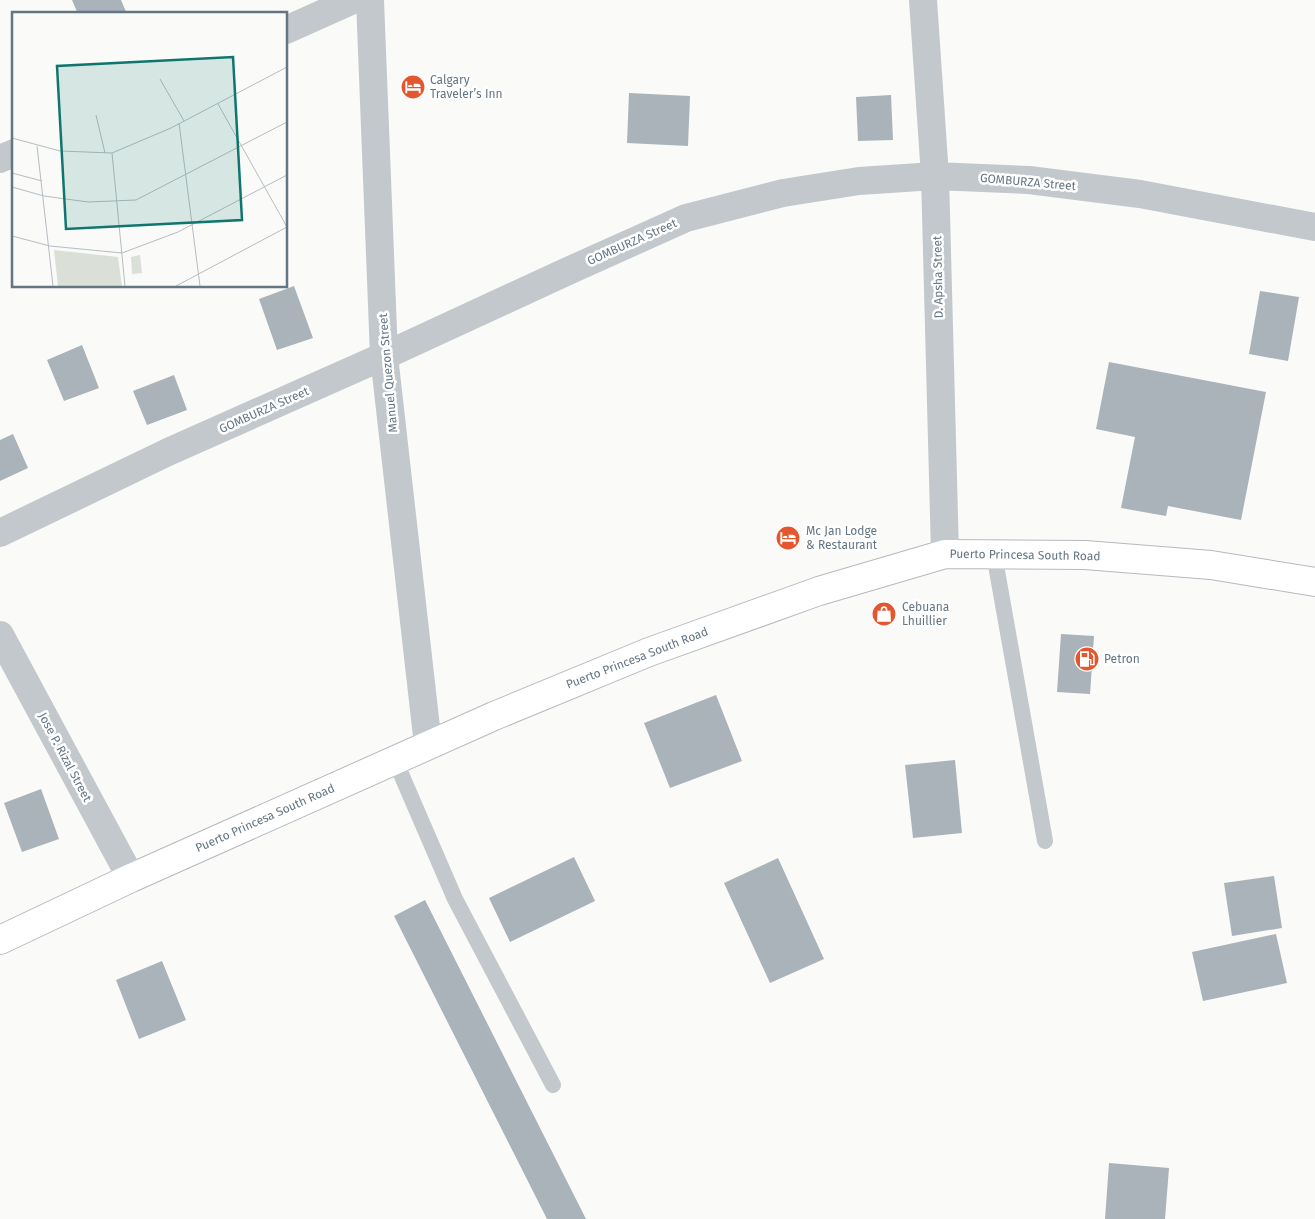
<svg xmlns="http://www.w3.org/2000/svg" width="1315" height="1219" font-family="'Fira Sans',sans-serif">
  <rect width="100%" height="100%" fill="#fafaf8"/>
  <path fill="#aab3b9" d="M72,0H121L127,14H78Z
    M629,93L690,96L688,146L627,143Z
    M891,95L893,140L858,141L856,97Z
    M294,286L313,338L277,350L259,299Z
    M1260,291L1299,297L1288,361L1249,354Z
    M82,345L99,388L64,401L47,360Z
    M1109,362L1266,392L1241,520L1168,506L1166,516L1121,508L1135,437L1096,429Z
    M174,375L187,410L147,425L133,391Z
    M13,434L28,468L0,481V440Z
    M1061,634L1094,636L1090,694L1057,692Z
    M716,695L742,761L670,788L644,723Z
    M955,760L962,833L913,838L905,765Z
    M41,789L59,839L22,852L4,803Z
    M574,857L595,901L510,942L489,898Z
    M778,858L824,959L770,983L724,883Z
    M1274,876L1282,928L1232,936L1224,883Z
    M425,900L586,1219H547L394,916Z
    M1276,934L1287,983L1203,1001L1192,952Z
    M162,961L186,1020L139,1039L116,980Z
    M1109,1163L1169,1168L1165,1219H1105Z"/>
  <g fill="none" stroke-linecap="round" stroke-linejoin="round">
    <defs>
      <path id="primary" d="M0,940L131,878L494,716L649,652L819,591L945,554L1085,555L1211,565L1315,582"/>
    </defs>
    <use href="#primary" stroke="#b5babe" stroke-width="30"/>
    <path stroke="#c3c8cc" stroke-width="16" d="M994,554L1045,841
      M395,760L455,899L553,1085"/>
    <path stroke="#c3c8cc" stroke-width="28" d="M370,0L384,356L428,745
      M923,0L935,176L945,554
      M286,30L353,0
      M0,159L14,153
      M0,533L168,452L384,356L568,271L686,218L783,193L859,181L935,176L1029,180L1140,194L1315,227
      M0,635L131,878"/>
    <use href="#primary" stroke="#fff" stroke-width="28"/>
  </g>
  <defs>
    <symbol id="hotel-disc" viewBox="-11 -11 22 22"><circle r="9.5" fill="#e4572e" stroke="#fff"/><path d="M-6-4.5h1.5V1H6V5H4.5V3h-9V5H-6ZM-4 0a1.8 1.8 0 1 1 3.6 0ZM.5 0V-2.5h3Q6-2.5 6 0Z" fill="#fff"/></symbol>
    <symbol id="shop-disc" viewBox="-11 -11 22 22"><circle r="9.5" fill="#e4572e" stroke="#fff"/><path d="M-5-2.5h2.3a2.7 3.5 0 0 1 5.4 0H5L5.5 6h-11ZM-1.5-2.5h3a1.5 2.3 0 0 0-3 0Z" fill="#fff"/></symbol>
    <symbol id="fuel-disc" viewBox="-11 -11 22 22"><circle r="9.5" fill="#e4572e" stroke="#fff"/><path d="M-5.5-6h7V0h2V4h1.3V-2.5L3-4.5l.8-.8L6-3V5H2.5V1h-1V6h-7ZM-4.2-4.7v3.2H.2V-4.7Z" fill="#fff"/></symbol>
  </defs>
  <g fill-rule="evenodd">
    <use href="#hotel-disc" x="399" y="73" width="28" height="28"/>
    <use href="#hotel-disc" x="774" y="524" width="28" height="28"/>
    <use href="#shop-disc" x="870" y="600" width="28" height="28"/>
    <use href="#fuel-disc" x="1073" y="645" width="28" height="28"/>
  </g>
  <g text-anchor="middle" dominant-baseline="central" stroke-width="5" stroke-linejoin="round" paint-order="stroke">
    <g font-size="12" fill="#657683" stroke="#fff" text-anchor="start">
      <text x="430" y="80">Calgary<tspan x="430" dy="14">Traveler’s Inn</tspan></text>
      <text x="806" y="531">Mc Jan Lodge<tspan x="806" dy="14">&amp; Restaurant</tspan></text>
      <text x="902" y="607">Cebuana<tspan x="902" dy="14">Lhuillier</tspan></text>
      <text x="1104" y="659">Petron</text>
    </g>
    <g font-size="12" fill="#657683" stroke="#fff">
      <text transform="translate(1028 182) rotate(5)">GOMBURZA Street</text>
      <text transform="translate(632 242) rotate(-24)">GOMBURZA Street</text>
      <text transform="translate(938 277) rotate(-91)">D. Apsha Street</text>
      <text transform="translate(388 373) rotate(-95)">Manuel Quezon Street</text>
      <text transform="translate(264 410) rotate(-24)">GOMBURZA Street</text>
      <text transform="translate(1025 555) rotate(1)">Puerto Princesa South Road</text>
      <text transform="translate(637 658) rotate(-21)">Puerto Princesa South Road</text>
      <text transform="translate(65 757) rotate(62)">Jose P. Rizal Street</text>
      <text transform="translate(265 818) rotate(-24)">Puerto Princesa South Road</text>
    </g>
  </g>
  <g transform="translate(12 12)">
    <rect width="275" height="275" fill="#fafaf8"/>
    <path d="M42,238L106,245L110,274H46ZM128,243L130,261L120,262L119,245Z" fill="#dadfd7"/>
    <path fill="none" stroke="#b5bdc2" stroke-width="1" d="M148,67L172,109M206,92L275,215M84,103L93,141M167,111L188,274M0,126L48,139L100,141L159,116L275,55M25,134L41,274M100,141L113,274M0,161L30,169M0,175L32,184L76,190L124,188L275,110M0,224L38,234L110,241L166,220L275,163M164,274L275,215"/>
    <path fill="#0f766e" fill-opacity="0.15" stroke="#0f766e" stroke-width="2.5" d="M221,45L230,208L54,217L45,54Z"/>
    <rect width="275" height="275" fill="none" stroke="#657683" stroke-width="2.5"/>
  </g>
</svg>
